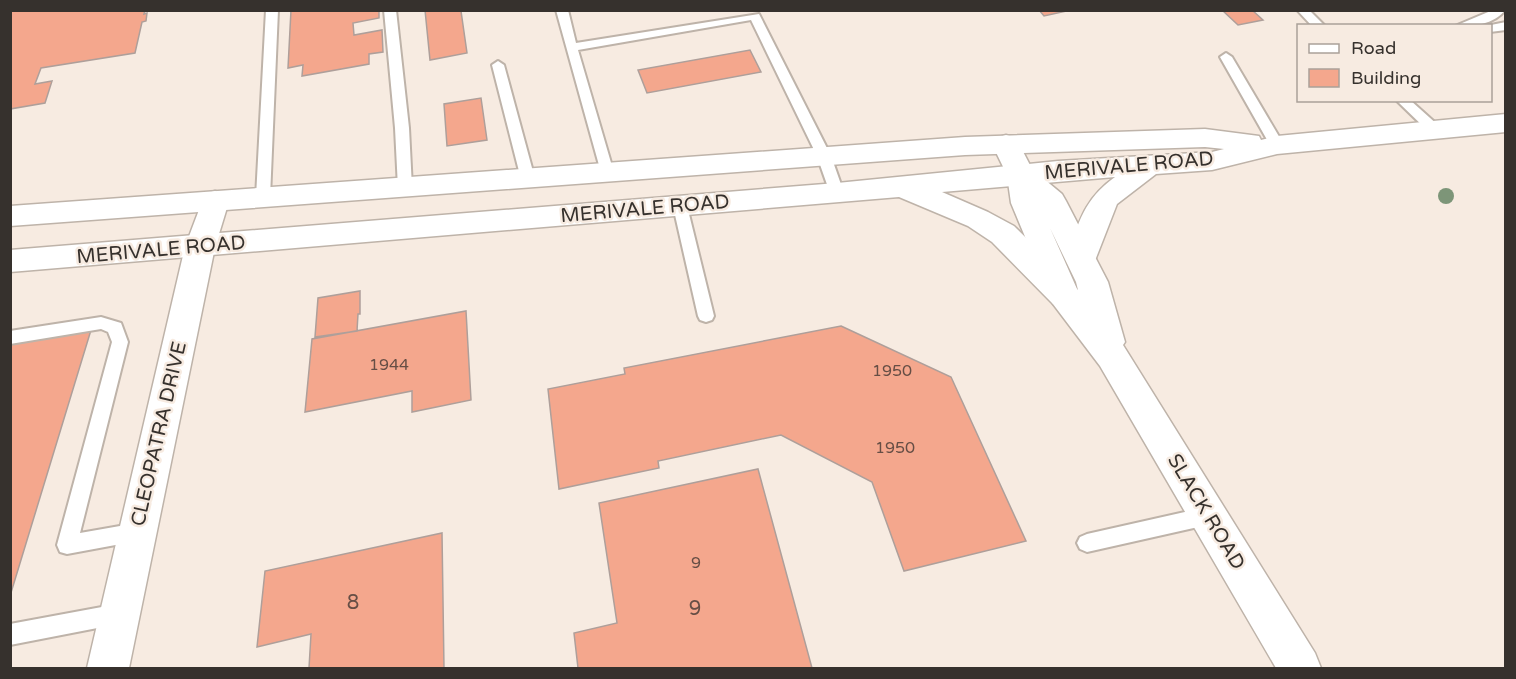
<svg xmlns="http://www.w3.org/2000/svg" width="1516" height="679" font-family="'Varela Round',sans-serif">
  <rect width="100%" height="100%" fill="#f7ebe1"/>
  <path fill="#f4a78d" stroke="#ae9f9a" stroke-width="1.5" d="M10,10H145L144,14L147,13L146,21L142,22L135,53L41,68L35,84L52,81L45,103L10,109Z
    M291,10H379V18L353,23L354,35L382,30L383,52L369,54V64L302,76L303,65L288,68Z
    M425,10H465L461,11L467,53L430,60Z
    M1039,10H1071L1044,16Z
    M1222,10H1252L1263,20L1238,25Z
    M750,50L761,72L647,93L638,70Z
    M481,98L487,140L447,146L444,104Z
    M360,291V314H358L357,331L315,337L318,298Z
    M466,311L471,400L412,412V391L305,412L312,339Z
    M841,326L951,377L1026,541L904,571L872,482L781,435L658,461L659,468L559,489L548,389L625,374L624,368Z
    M91,330L10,596V343Z
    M758,469L812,668H578L574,633L617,623L599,503Z
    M442,533L444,668H309L311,634L257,647L265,571Z"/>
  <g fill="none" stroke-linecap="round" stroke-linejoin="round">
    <defs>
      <path id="service" d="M266,10H278L270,197L263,202L256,197Z
        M384,10H396L409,128L412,188L405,193L398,188L395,128Z
        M556,10H568L576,43L759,14L831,156L844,193L842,197L837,198L830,193L817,156L751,20L578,50L614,173L607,178L602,176Z
        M1297,10H1309L1325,26H1312Z
        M1493,10H1505C1494,25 1473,26 1455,26Z
        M1506,22V30L1490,32V26H1486Z
        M1226,53L1232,57L1284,145L1282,148L1277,150L1270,145L1220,57Z
        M498,61L504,65L535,179L528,184L521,179L492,65Z
        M1396,100H1410L1439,126L1441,129L1439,132H1429Z
        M680,201L687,206L714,316L712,320L706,322L700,320L698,316L673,206Z
        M101,317L121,323L128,342L80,533L137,523L144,526L147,532L144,538L137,541L67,554L60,552L57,545L112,342L108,332L101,329L10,344V331Z
        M1207,507L1214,510L1217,516L1214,522L1207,525L1087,552L1080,549L1077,543L1080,537L1087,534Z
        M118,604L125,607L128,614L125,621L118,624L10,645V624Z"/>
      <path id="tertiary" d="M1006,135L1016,138L1032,169L1062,194L1066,201L1108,282L1125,342L1123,345L1315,653L1321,668H1276L1100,366L1053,304L1011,203L1007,175L992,144L996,138ZM1050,228L1076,282L1078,290L1077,289Z
        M215,191L225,194L229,201L215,247L129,668H87L185,247L205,194Z"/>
      <path id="secondary" d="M1506,114V132L1277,154L1212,170L1156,174L1117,204L1096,258L1092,266L1081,269L1070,266L1066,258C1079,223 1083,200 1115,177L942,192L988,212L1014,226L1075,286L1080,295L1075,304L1064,307L1053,304L992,242L968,226L899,197L10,272V250L837,183L1058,161L1212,152L1224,149L1205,147L965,155L10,226V206L965,137L1205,129L1259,136L1261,140L1277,136Z"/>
    </defs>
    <use href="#service" stroke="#beb3a9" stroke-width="4"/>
    <use href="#tertiary" stroke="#beb3a9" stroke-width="3"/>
    <use href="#secondary" stroke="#beb3a9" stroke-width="3"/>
    <use href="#service" fill="#fff" fill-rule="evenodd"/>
    <use href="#tertiary" fill="#fff" fill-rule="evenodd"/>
    <use href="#secondary" fill="#fff" fill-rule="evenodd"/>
  </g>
  <circle fill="#7d9578" cx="1446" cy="196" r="8"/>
  <g text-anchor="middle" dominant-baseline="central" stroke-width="5" stroke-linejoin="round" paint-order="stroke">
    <g font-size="16" fill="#664e45">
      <text x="389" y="365">1944</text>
      <text x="892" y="371">1950</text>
      <text x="895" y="448">1950</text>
      <text x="696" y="563">9</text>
    </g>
    <g font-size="20" fill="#36312d" stroke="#f7ebe1">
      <text transform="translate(1129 166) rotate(-5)">MERIVALE ROAD</text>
      <text transform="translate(645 209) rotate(-5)">MERIVALE ROAD</text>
      <text transform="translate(161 250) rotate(-5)">MERIVALE ROAD</text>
      <text transform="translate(159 434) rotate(-77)">CLEOPATRA DRIVE</text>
      <text transform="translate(1206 512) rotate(59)">SLACK ROAD</text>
    </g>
    <g font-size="20" fill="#664e45">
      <text x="353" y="603">8</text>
      <text x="695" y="609">9</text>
    </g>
  </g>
  <rect width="1516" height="679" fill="none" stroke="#36312d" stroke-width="24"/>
  <rect x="1297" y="24" width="195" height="78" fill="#f7ebe1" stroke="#aaa199" stroke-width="1.5"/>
  <rect x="1309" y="44" width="30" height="9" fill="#ffffff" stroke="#aaa199" stroke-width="1.5"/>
  <text x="1351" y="54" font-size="18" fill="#36312d">Road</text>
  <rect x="1309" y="69" width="30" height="18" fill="#f4a78d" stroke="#aaa199" stroke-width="1.5"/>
  <text x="1351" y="84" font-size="18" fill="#36312d">Building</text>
</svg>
